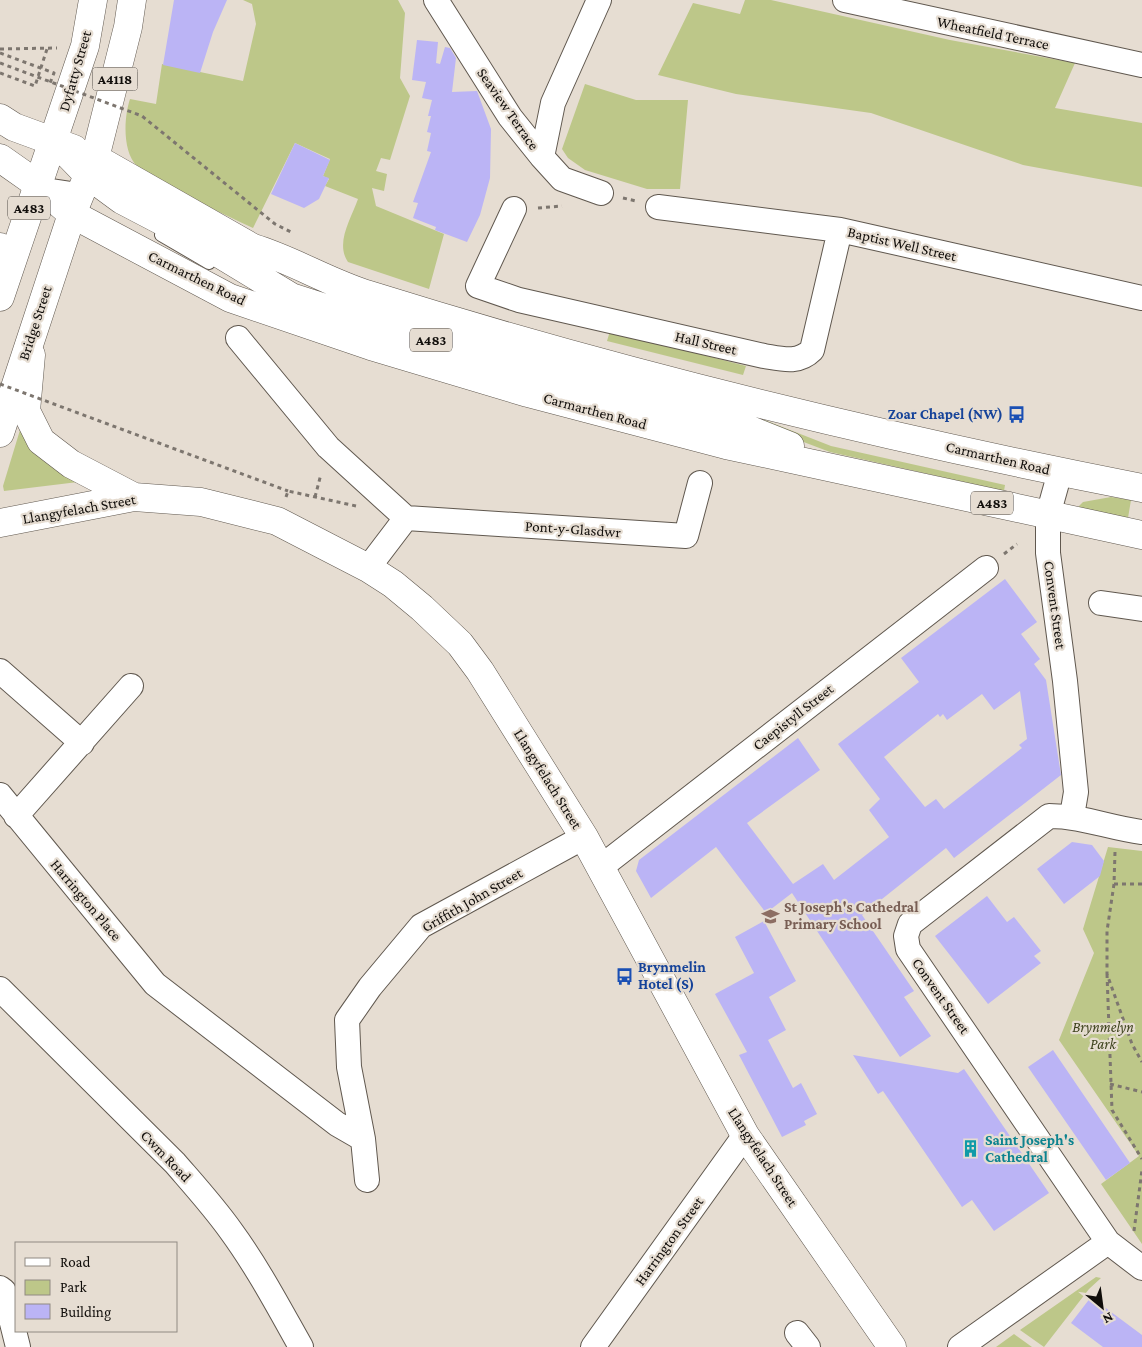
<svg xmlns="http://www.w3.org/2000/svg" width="1142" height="1347" font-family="'Crimson Pro',serif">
  <rect width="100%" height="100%" fill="#e6ddd2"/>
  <path fill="#bdc789" d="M243,0H398L405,13L400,78L410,96L390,160L381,158L376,171L387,174L384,191L372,188L376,206L444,234L429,289L348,262C335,243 351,219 358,199L325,186L329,179L323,176L330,159L295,143L253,228C221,213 190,199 160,180C153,176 143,172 137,166C122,151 124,117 130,99L156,104L162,64L243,81L256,24L252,4Z
    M745,0H771L950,40L1075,63L1055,108L1142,123V187L1023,165L871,113L736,94L658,75L693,3L740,14Z
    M585,84L636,100H688L680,189H647L585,170L568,158L562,149Z
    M610,331L746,366L743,375L607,341Z
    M744,412L831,446L1005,485L1004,491L830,452L743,419Z
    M22,429L78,482L4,491L3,486L20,430Z
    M1111,497L1131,500L1128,518L1080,509L1079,506L1083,502Z
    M1108,847L1142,851V1244L1101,1184L1139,1156L1059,1040L1094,953L1083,929Z
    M1096,1277L1101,1278L1089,1289L1044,1347L1020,1330Z
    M1014,1334L1032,1347H996Z"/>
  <path fill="#bbb4f5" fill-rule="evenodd" d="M174,0H227L213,32L200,73L163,65Z
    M417,40L438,42L436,63L440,64L445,47L450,48L456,58L452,92L477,91L491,129L490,178L480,215L467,242L435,230L436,227L413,218L418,203L413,202L431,152L427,151L431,133L427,132L431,116H428L432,100L422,98L426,82L412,80Z
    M295,143L330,160L323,176L329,178L319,199L304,208L271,194Z
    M1005,579L1037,622L1021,634L1040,659L1034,664L1046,680L1061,775L954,858L946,848L862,915L914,991L904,997L931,1036L900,1057L792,893L766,913L716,847L651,898L636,871L639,860L798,738L820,770L747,823L793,884L823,864L834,880L889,837L869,810L880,799L838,744L919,682L901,658ZM1020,691L1027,739L1019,745L1022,748L944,809L936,799L925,807L884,757L938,714L940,717L943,714L947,720L982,694L994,710Z
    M1072,842L1092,845L1104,861L1100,876L1064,904L1037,869Z
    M987,896L1007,922L1014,917L1041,951L1034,956L1041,963L988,1004L935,936Z
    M764,921L796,981L769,997L786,1030L768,1040L793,1088L801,1083L817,1114L804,1121L806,1125L782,1137L739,1055L747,1052L715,994L754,973L735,937Z
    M1053,1050L1130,1163L1106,1180L1028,1067Z
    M853,1055L958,1073L964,1069L1049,1193L994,1231L972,1200L962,1207L883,1091L878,1094Z
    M1091,1297L1142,1335V1347H1103L1071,1323Z"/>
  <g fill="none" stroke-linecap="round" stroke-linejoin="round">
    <defs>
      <path id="lane" d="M44,184L84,190
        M161,235L209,263"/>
      <path id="street" d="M436,0L510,117L542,157L562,179L601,193
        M845,0L1142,65
        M542,157L553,103L599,0
        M658,207L840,230L1142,298
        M514,209L478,286L519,300L764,356C782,359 798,364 812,350L840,230
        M238,338L328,447L406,518L368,568
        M1060,472L1048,515V553L1065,681L1076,792L1072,816
        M406,518L686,536L700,483
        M1101,603L1142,609
        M0,671L82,743
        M0,795L155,984L337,1124L363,1139
        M16,816L131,686
        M1142,832C1109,828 1083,816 1049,816L910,924L906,936L908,949L1108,1242L1142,1268
        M601,867L986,568
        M0,989L175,1163C194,1185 214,1207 231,1231C258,1268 279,1308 301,1347
        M367,1180L363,1139L349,1067L347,1020L370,987L421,926L584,837
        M0,1288L4,1291L18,1347
        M797,1333L808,1347
        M593,1347L745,1135
        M960,1347L1108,1242"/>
      <path id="secondary" d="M0,118L14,127L74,149
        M0,158L37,184L72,214
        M0,247L6,277
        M31,355L26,411L41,441L71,464L134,497
        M0,523L134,497L201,502L277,521L368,568L393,584L422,608L460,644L480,671L584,837L745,1135L892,1347"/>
      <path id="primary" d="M55,141L88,175L122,200L187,234L291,297L378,325L592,387L730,422L790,446
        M95,158L253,248C293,260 329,283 369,295C622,374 882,437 1142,488
        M72,214L230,298L371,346L528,393L726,445L1142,535
        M0,297L85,46L93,0
        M0,433L72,214L95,158L128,27L132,0"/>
    </defs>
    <use href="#lane" stroke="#60584f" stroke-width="14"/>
    <use href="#street" stroke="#60584f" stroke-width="26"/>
    <use href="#secondary" stroke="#60584f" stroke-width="29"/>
    <use href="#primary" stroke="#60584f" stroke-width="29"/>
    <path stroke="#7d766f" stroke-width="3" stroke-dasharray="4 4" stroke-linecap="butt" d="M0,49L57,48
      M0,73L35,86L47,49
      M623,198L636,201
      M538,208L562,206
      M286,497L288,491L356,506
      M315,497L321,474
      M1004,554L1017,544
      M1115,852L1114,884H1142
      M1114,884L1107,931V974L1132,1044L1142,1062
      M1107,974L1112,1110L1142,1159
      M1110,1084L1142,1092
      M1134,1231L1142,1170"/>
    <use href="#lane" stroke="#fff" stroke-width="12"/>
    <use href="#street" stroke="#fff" stroke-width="24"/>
    <use href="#secondary" stroke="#fff" stroke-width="28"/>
    <use href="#primary" stroke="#fff" stroke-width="28"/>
    <path stroke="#7d766f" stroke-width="3" stroke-dasharray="4 4" stroke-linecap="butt" d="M0,53L54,73L50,83
      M0,63L142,116L275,224L293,233
      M0,384L288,491"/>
  </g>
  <defs>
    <symbol id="bus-bare" viewBox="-9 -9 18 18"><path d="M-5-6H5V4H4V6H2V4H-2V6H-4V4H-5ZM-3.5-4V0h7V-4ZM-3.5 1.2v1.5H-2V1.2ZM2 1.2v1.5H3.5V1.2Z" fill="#1a4fb4" stroke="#e6ddd2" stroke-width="2.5" paint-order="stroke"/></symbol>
    <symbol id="school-bare" viewBox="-9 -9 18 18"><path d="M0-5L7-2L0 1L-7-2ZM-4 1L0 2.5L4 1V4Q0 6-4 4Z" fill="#8d6e63" stroke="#e6ddd2" stroke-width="2.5" paint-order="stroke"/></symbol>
    <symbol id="building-bare" viewBox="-9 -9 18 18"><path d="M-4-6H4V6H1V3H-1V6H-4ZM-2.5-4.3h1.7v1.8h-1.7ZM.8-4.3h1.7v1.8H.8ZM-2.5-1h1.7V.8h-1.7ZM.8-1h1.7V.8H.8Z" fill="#0f9aa8" stroke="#e6ddd2" stroke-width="2.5" paint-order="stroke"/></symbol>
  </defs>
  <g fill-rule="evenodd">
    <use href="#bus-bare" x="1004" y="402" width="25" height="25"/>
    <use href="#school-bare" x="758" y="904" width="25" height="25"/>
    <use href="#bus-bare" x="612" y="964" width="25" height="25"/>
    <use href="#building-bare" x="958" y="1136" width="25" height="25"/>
  </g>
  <g text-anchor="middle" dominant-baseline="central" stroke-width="4.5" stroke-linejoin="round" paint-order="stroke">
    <g fill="#e6ddd2" stroke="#504b46" stroke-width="1">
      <rect x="92.5" y="67.5" width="45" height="23" rx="4"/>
      <rect x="8" y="196.5" width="42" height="23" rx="4"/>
      <rect x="410" y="328.5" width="42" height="23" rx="4"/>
      <rect x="971" y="491.5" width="42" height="23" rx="4"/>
    </g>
    <g font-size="14" font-weight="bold" fill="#100d0a">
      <text x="115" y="79">A4118</text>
      <text x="29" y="208">A483</text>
      <text x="431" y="340">A483</text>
      <text x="992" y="503">A483</text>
    </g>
    <g font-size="15" fill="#100d0a" stroke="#e6ddd2">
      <text transform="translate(993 33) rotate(12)">Wheatfield Terrace</text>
      <text transform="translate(75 71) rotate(-74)">Dyfatty Street</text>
      <text transform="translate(508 109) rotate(55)">Seaview Terrace</text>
      <text transform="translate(902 244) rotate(13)">Baptist Well Street</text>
      <text transform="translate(197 278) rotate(26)">Carmarthen Road</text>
      <text transform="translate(35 323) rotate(-72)">Bridge Street</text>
      <text transform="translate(706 343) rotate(13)">Hall Street</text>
      <text transform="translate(595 411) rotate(15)">Carmarthen Road</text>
      <text transform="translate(998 458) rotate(13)">Carmarthen Road</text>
      <text transform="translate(79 509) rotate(-10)">Llangyfelach Street</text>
      <text transform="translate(573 529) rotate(4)">Pont-y-Glasdwr</text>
      <text transform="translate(1055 605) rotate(82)">Convent Street</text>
      <text transform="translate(793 717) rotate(-38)">Caepistyll Street</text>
      <text transform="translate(548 779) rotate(58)">Llangyfelach Street</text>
      <text transform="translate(86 900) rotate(50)">Harrington Place</text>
      <text transform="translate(472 900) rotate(-30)">Griffith John Street</text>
      <text transform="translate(941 996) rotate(55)">Convent Street</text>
      <text transform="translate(166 1156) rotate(46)">Cwm Road</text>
      <text transform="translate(763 1157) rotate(57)">Llangyfelach Street</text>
      <text transform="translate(669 1241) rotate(-54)">Harrington Street</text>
    </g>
    <g font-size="15" font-weight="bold" fill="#164399" stroke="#e6ddd2" text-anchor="end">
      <text x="1003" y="414">Zoar Chapel (NW)</text>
      <text x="638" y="967" text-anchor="start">Brynmelin<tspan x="638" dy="17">Hotel (S)</tspan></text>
    </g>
    <g font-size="15" font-weight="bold" fill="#785e54" stroke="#e6ddd2" text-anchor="start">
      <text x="784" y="907">St Joseph's Cathedral<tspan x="784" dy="17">Primary School</tspan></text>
    </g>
    <g font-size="15" font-style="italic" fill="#3c411b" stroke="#e6ddd2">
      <text x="1103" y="1027">Brynmelyn<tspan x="1103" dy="17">Park</tspan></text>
    </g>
    <g font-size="15" font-weight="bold" fill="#0d838f" stroke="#e6ddd2" text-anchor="start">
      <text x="985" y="1140">Saint Joseph's<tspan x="985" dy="17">Cathedral</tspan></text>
    </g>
  </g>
  <rect x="15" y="1242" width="162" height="90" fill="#e6ddd2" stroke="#908a82"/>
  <rect x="25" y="1258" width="25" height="8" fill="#ffffff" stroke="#908a82"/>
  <text x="60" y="1267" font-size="15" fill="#100d0a">Road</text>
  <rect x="25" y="1280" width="25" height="15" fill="#bdc789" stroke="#908a82"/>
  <text x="60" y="1292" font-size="15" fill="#100d0a">Park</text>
  <rect x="25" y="1304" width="25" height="15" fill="#bbb4f5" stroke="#908a82"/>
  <text x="60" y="1317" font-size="15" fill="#100d0a">Building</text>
  <g transform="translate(1102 1307) rotate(151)" stroke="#e6ddd2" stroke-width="4" paint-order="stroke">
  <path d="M0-4L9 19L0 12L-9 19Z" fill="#100d0a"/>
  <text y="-8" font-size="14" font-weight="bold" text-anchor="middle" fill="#100d0a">N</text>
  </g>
</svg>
